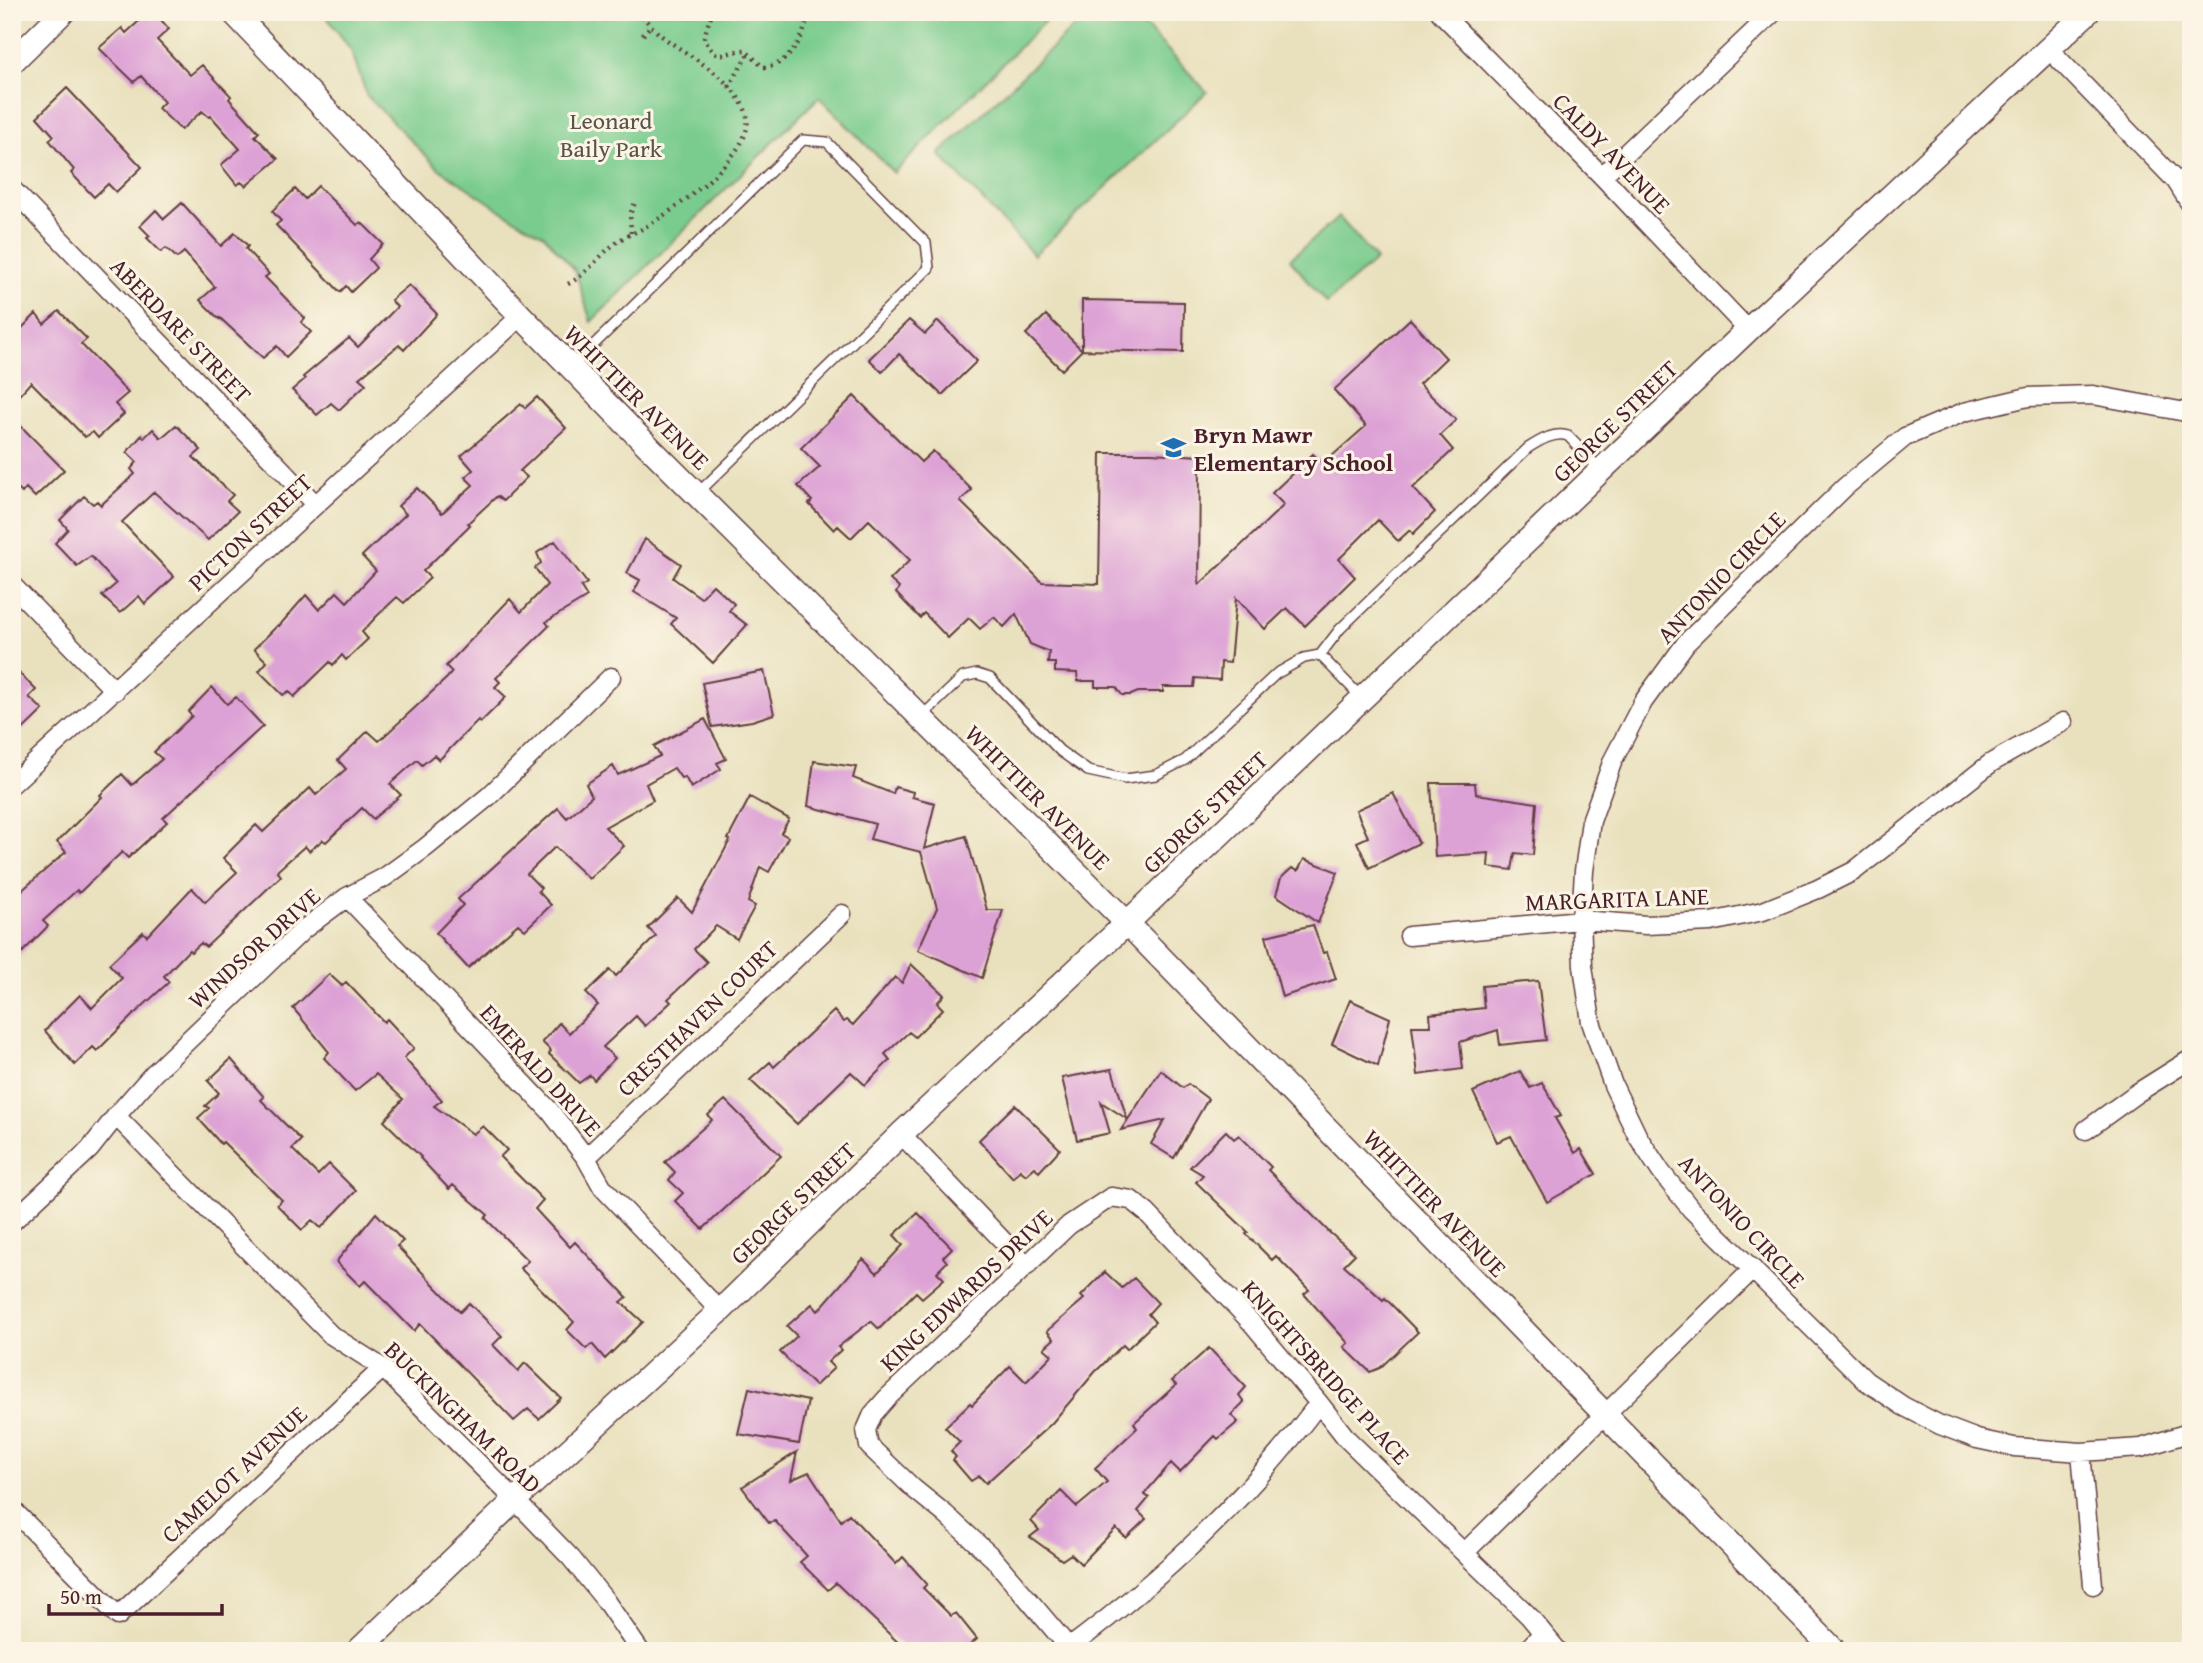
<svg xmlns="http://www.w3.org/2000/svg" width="2203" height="1663" font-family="'Gentium Book Plus',serif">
  <rect width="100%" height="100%" fill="#fcf5e5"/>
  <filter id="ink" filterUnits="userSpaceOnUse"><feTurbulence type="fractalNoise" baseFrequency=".0143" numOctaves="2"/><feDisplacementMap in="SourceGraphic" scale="14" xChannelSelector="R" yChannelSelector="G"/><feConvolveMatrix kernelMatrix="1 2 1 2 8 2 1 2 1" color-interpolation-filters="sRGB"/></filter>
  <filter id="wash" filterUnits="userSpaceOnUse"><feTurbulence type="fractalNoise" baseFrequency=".00686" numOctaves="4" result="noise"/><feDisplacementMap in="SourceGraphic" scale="28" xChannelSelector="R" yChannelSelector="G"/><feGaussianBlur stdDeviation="1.57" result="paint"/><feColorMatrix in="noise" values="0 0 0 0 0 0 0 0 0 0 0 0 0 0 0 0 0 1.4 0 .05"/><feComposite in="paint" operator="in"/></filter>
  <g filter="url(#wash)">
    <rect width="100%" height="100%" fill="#e9e1be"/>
    <path fill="#7acc8e" stroke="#62765c" stroke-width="2" d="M320,12H1054L894,173L819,97L591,322L575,270L544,235L505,213L438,168L367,96L351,50L326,16Z
      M1090,12H1132L1207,92L1034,255L939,154Z
      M1339,217L1376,260L1326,303L1290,259Z"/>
    <g id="blocks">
      <path fill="#dda2d5" d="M149,12H154L169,29L157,40L190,75L202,65L231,96L229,99L259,132L255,136L278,159L246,186L241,182L237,185L221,165L240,149L211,116L209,117L202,111L181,130L158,108L164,102L141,76L134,82L99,48L122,28L126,33Z
        M67,88L142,167L116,192L108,184L94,197L71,173L74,170L49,140L54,136L37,117Z
        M318,186L357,225L361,222L383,244L369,259L376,268L351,292L346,286L340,292L276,225L281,221L272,211L295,189L305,199Z
        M182,203L221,246L235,233L248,246L246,249L269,274L265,277L305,318L301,322L311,332L286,357L277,346L263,358L220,318L219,319L200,300L215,287L184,252L177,258L166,248L161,252L147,238L150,236L140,226L156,210L164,219Z
        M409,285L437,314L404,350L399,345L359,378L366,384L339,410L331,403L317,415L292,390L305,379L303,377L349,338L358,347L397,307L391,300Z
        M1082,300L1184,302L1183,352L1082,350Z
        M59,311L87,339L81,344L128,393L115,404L124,414L98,438L93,432L85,437L31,382L12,403V338L36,314L44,324Z
        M1046,315L1082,350L1062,370L1026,334Z
        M1410,319L1446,358L1419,384L1456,420L1440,435L1453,450L1413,488L1435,512L1413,534L1410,530L1398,541L1378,520L1339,559L1355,577L1305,626L1287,608L1265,629L1236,598L1230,663L1221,662L1220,680L1195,678L1194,687H1163V692H1138L1131,695H1122L1116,687H1095V681H1078L1077,673L1055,672V663H1048L1049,652L1030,644L1016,614L1004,627L994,617L980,629L969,618L948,638L924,613L920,618L896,593L899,588L890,580L910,560L869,520L851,538L838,526L834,530L809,504L812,501L798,486L820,467L801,448L854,396L921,462L933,451L972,490L960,501L1042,582L1099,584L1101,453H1151L1200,456L1199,585L1284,505L1272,493L1313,454L1323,464L1366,426L1334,390Z
        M909,320L925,334L938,321L977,361L942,395L899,354L882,372L869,359Z
        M537,397L566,428L520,471L527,477L503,501L497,496L468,523L470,525L423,571L430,578L404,603L397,597L377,616L362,632L368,639L346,660L342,655L333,665L330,662L294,697L289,691L283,695L259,671L267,662L254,649L278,625L279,626L306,595L319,610L337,592L347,602L376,571L362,556L406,514L398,506L417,488L442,513L473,485L465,477L473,470L461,456L521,404L525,408Z
        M12,417L64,470L35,497L26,488L22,493L12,483Z
        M176,425L201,450L193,457L233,495L227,501L238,511L208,540L154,492L122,522L174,577L145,604L139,596L120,613L102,596L116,584L91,556L77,566L55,543L68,529L60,520L84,496L93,504L97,501L101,505L135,474L131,469L137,462L127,452L142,435L144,438L153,429L161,438Z
        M645,539L681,564L673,578L701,598L713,585L734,604L729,611L747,625L713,663L671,624L676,618L634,592L640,580L627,573Z
        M555,541L587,583L581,587L587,597L546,622L549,626L496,678L500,682L495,687L506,697L480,723L478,720L439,760L434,755L422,765L417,760L390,784L401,795L373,819L362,808L326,842L323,840L309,851L305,846L277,871L281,876L206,947L201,943L191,952L189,950L164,976L169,982L132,1016L97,1051L93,1047L75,1065L45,1031L51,1024L80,995L92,1008L122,978L109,964L143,932L147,936L192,888L205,902L237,872L223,858L256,825L263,832L310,788L316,795L346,769L338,760L368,731L379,741L447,678L452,672L446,666L510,599L521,612L547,585L535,568L541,563L537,553Z
        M12,666L36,690L29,697L43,710L12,740Z
        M764,671L774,714L752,721L712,727L702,683Z
        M212,687L227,704L236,697L263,726L163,818L167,822L128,858L122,852L79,893L77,890L43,921L48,926L12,963V899L66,852L57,842L102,797L100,795L122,774L132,785L162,759L154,752L192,716L188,712Z
        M705,719L726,759L717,763L721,769L691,788L685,777L681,778L674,768L646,784L653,800L605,827L624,846L589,879L555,847L527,874L541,888L538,891L551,905L525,930L518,924L468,968L436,933L463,905L458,899L558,808L567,818L592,796L586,784L613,766L618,775L660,756L654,746Z
        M814,761L856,767L853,778L893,794L895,787L913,792L912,797L935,803L924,849L966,836L987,910H1003L982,978L918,950L937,908L921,852L870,839L875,824L808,806Z
        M1431,783H1475L1476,794L1537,803L1533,855L1515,853L1512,870L1488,867L1489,853L1435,857Z
        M1393,793L1419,843L1369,868L1357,842L1368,837L1356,810Z
        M750,797L789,819L781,833L788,837L769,872L760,867L748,902L755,906L737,939L716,926L694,949L707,962L668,999L671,1002L645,1026L636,1016L603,1047L615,1058L594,1080L590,1075L579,1083L549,1054L551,1051L542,1042L559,1023L569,1033L598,1005L586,993L610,970L616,976L656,936L648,928L678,898L692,912L730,840L728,839Z
        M1304,859L1338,872L1318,923L1276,895L1281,878L1292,868L1298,871Z
        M1313,925L1323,953L1327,952L1336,979L1282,997L1266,936Z
        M911,964L944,995L937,1003L943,1009L915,1037L909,1032L885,1054L890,1060L865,1085L851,1072L797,1124L750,1080L770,1062L774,1067L834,1011L844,1022L847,1020L853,1025L895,977L902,983Z
        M329,974L342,986L346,982L384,1022L387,1019L414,1048L404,1058L442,1100L434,1106L473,1134L483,1126L507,1150L500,1157L543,1200L535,1209L570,1247L575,1242L627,1297L621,1302L643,1322L605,1359L592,1344L586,1349L567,1330L574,1322L520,1268L528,1261L485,1218L488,1215L453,1185L449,1189L420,1158L421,1157L384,1121L403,1099L376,1074L355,1091L324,1058L329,1052L293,1008Z
        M1538,981L1546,1040L1500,1045L1498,1030L1460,1042L1463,1069L1418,1075L1412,1026H1431L1430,1014L1484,1008L1482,986Z
        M1350,1000L1390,1018L1378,1066L1332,1044Z
        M231,1059L264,1097L261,1100L301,1140L292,1149L318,1175L329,1164L356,1191L321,1228L312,1220L302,1230L277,1205L282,1200L223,1142L221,1144L198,1118L209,1108L205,1106L219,1093L208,1081Z
        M1112,1069L1127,1119L1101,1102L1110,1133L1077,1140L1062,1078Z
        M1161,1070L1183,1088L1188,1084L1208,1099L1174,1158L1151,1144L1165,1120L1121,1130Z
        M1520,1071L1530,1088L1542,1083L1561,1116L1555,1118L1575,1153L1581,1149L1596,1174L1547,1202L1511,1136L1497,1142L1473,1092Z
        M725,1100L781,1156L703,1229L675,1201L683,1193L669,1180L675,1172L665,1162L712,1120L708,1115Z
        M1015,1105L1060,1149L1039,1172L1035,1167L1026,1175L1020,1170L1013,1178L979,1140Z
        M1226,1131L1234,1139L1239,1135L1271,1167L1268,1170L1330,1233L1355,1254L1344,1265L1383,1300L1385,1298L1418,1332L1380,1368L1370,1372L1344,1347L1348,1343L1304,1294L1309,1290L1276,1256L1272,1260L1246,1234L1248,1232L1196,1182L1203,1175L1190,1167Z
        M376,1213L403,1241L397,1246L460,1312L469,1303L502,1336L493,1345L518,1371L525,1363L561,1398L539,1419L528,1409L514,1421L420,1324L414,1331L365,1281L360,1286L336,1262Z
        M918,1213L952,1248L943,1257L947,1262L937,1272L944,1279L922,1298L916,1292L879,1329L871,1321L838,1347L841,1350L828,1362L834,1368L815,1386L780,1352L797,1336L787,1326L812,1304L818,1311L863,1259L877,1273L903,1245L894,1235Z
        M1105,1272L1122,1288L1134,1278L1158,1303L1148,1314L1155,1322L1127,1349L1123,1345L1095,1372L1052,1423L986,1483L979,1476L971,1481L953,1460L956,1457L951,1451L960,1442L945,1427L970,1403L972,1405L1010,1366L1026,1382L1052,1355L1044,1348L1054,1339L1047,1331L1084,1299L1081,1296Z
        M1209,1348L1246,1387L1239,1395L1244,1402L1231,1415L1238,1422L1218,1439L1215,1436L1180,1472L1171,1463L1144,1494L1149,1498L1138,1511L1146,1519L1126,1538L1116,1528L1081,1564L1071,1554L1062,1560L1030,1537L1039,1530L1031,1521L1061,1491L1077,1507L1107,1482L1095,1468L1137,1428L1134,1423L1176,1385L1172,1381Z
        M749,1388L808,1401L799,1444L738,1434Z
        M797,1452L791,1480L809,1472L841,1521L849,1514L896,1564L903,1557L927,1584L923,1588L951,1616L956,1613L977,1639L963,1651H907L836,1583L828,1590L800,1562L807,1556L775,1521L769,1523L742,1487Z"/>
    </g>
  </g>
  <g filter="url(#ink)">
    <use href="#blocks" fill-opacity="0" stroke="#623c41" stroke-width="2"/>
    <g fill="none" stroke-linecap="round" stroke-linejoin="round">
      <defs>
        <path id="service" d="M572,366L803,140L827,142L926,243L929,268L698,493
          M1320,655L1361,697
          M922,716L963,677L977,674L990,678L1060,751L1088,771L1125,779L1156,775L1185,760L1276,674L1304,658L1320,655L1340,629L1528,448C1539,441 1555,431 1568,436L1600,469"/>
        <path id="minor" d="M1440,12L1602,176L1748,330
          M2049,49L2176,181L2191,205
          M1602,176L1774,12
          M12,189L315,504
          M2191,413L2093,395L2028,397L1964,412L1905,437L1845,487L1686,643L1643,702L1613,760L1591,821L1584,871L1581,920L1583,966L1591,1022L1613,1085L1638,1137L1661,1172L1691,1209L1866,1381L1903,1406L1940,1425L1977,1439L2014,1447L2081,1452L2141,1448L2191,1432
          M12,585L115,691
          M12,784L521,316
          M347,897L550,1111L586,1158L603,1188L720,1311
          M1409,936L1581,920L1646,925L1711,922L1763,911L1818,889L1854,871L1991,763L2063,722
          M116,1116L331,1335L383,1368L515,1500L571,1558L605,1600L640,1651
          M2086,1130L2137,1093L2191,1059
          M901,1134L1027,1266
          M586,1158L842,914
          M12,1222L90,1149L116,1116L153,1074L304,929L347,897L385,877L425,848L489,796L611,677
          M2081,1452L2093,1585
          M12,1509L118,1616L383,1368
          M1465,1552L1753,1269
          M1069,1648C1165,1576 1247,1499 1319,1403
          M1072,1651L993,1558L945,1514L914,1489L869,1446L866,1430L873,1414L887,1398L1069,1225L1111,1197L1131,1200L1147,1213L1251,1322L1319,1403L1347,1439L1529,1616L1558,1651
          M1526,1651L1543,1633"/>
        <path id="tertiary" d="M233,12L521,316L633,431L1127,923L1835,1651
          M12,62L63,12
          M358,1651L515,1500L720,1311L901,1134L1127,923L1748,330L2088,12"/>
      </defs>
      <use href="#service" stroke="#623c41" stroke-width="12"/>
      <use href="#minor" stroke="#623c41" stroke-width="21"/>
      <use href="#tertiary" stroke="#623c41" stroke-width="26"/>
      <path stroke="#623c41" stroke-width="4.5" stroke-dasharray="2 5" stroke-linecap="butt" d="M706,12L711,15L704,37C717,66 724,51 745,50L763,67C785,68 802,42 806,23L799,12
        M711,15H719L724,12
        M643,35L651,25
        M729,87L748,54
        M631,233L630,214L635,203
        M568,284C588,274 599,255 617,242C626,235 636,233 645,227C674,211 742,161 747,127C749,118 746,110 741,102C723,72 690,57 663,37C655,31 648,22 640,14"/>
      <use href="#service" stroke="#fff" stroke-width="9"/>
      <use href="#minor" stroke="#fff" stroke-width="18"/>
      <use href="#tertiary" stroke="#fff" stroke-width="23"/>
    </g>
  </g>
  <defs>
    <symbol id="school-bare" viewBox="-9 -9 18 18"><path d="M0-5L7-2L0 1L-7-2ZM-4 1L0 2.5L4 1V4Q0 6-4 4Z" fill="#1f6fb2" stroke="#fcf5e5" stroke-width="2.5" paint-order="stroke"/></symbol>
  </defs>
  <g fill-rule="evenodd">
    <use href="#school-bare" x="1156" y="430" width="35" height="35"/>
  </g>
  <g text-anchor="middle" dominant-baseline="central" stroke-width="6" stroke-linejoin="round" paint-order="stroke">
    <g font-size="24" fill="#585349" stroke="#fcf5e5">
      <text x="611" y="120">Leonard<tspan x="611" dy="28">Baily Park</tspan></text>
    </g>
    <g font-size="24" fill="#4a1f2b" stroke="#fcf5e5">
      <text transform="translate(1612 153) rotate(46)">CALDY AVENUE</text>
      <text transform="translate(181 330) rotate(46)">ABERDARE STREET</text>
      <text transform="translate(637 397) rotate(45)">WHITTIER AVENUE</text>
      <text transform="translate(1615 421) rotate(-44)">GEORGE STREET</text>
      <text transform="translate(250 532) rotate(-43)">PICTON STREET</text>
      <text transform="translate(1721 577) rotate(-46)">ANTONIO CIRCLE</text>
      <text transform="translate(1038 797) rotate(45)">WHITTIER AVENUE</text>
      <text transform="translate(1205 812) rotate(-44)">GEORGE STREET</text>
      <text transform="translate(1617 899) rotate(-2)">MARGARITA LANE</text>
      <text transform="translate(254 948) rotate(-42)">WINDSOR DRIVE</text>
      <text transform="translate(697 1018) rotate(-44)">CRESTHAVEN COURT</text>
      <text transform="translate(541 1070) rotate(48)">EMERALD DRIVE</text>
      <text transform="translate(793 1203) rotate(-44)">GEORGE STREET</text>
      <text transform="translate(1435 1203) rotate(46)">WHITTIER AVENUE</text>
      <text transform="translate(1742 1221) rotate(47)">ANTONIO CIRCLE</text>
      <text transform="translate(966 1290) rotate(-43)">KING EDWARDS DRIVE</text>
      <text transform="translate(1326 1372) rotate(48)">KNIGHTSBRIDGE PLACE</text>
      <text transform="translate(463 1417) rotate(44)">BUCKINGHAM ROAD</text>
      <text transform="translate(234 1474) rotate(-43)">CAMELOT AVENUE</text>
    </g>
    <g font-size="24" font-weight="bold" fill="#4a1f2b" stroke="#fcf5e5" text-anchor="start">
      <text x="1194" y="434">Bryn Mawr<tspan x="1194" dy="28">Elementary School</tspan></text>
    </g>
  </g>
  <rect width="2203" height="1663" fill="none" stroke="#fcf5e5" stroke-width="42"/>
  <path d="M49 1604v10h173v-10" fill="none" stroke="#4a1f2b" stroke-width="3.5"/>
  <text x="60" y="1604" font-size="21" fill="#4a1f2b" stroke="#fcf5e5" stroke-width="5" paint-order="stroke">50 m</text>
</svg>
